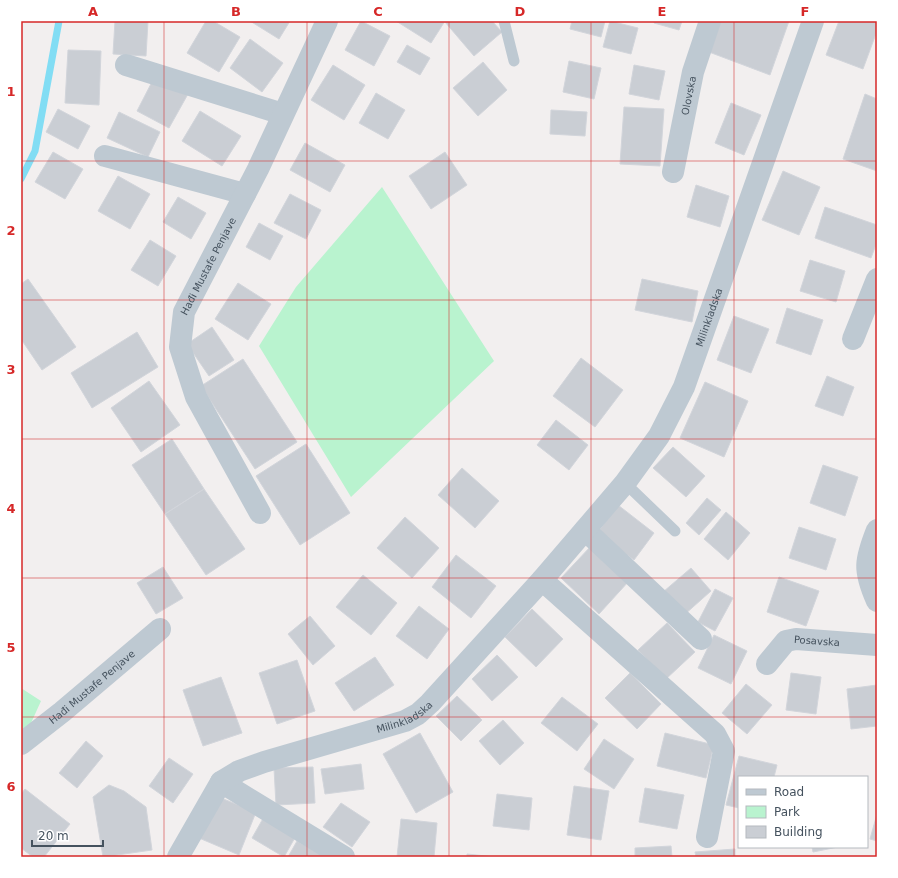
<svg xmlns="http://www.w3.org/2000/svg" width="898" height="878" font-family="'DejaVu Sans',sans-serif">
  <rect width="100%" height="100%" fill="#f2efef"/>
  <path fill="#b9f3cf" d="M382,187L494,361L351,497L259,346L296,287Z
    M21,688L41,701L31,723L21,734Z"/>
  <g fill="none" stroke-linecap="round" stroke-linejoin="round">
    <path stroke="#82ddf4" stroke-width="7" d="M21,179L35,151L59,21"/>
  </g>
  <path fill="#caced4" stroke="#d2d5db" d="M115,21H148L146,56L113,54Z
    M206,21H213L240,37L219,72L187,53Z
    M250,21H290L279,39Z
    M361,21L390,36L374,66L345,50Z
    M396,21H445L431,43Z
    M446,21H492L502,32L474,56L445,22Z
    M572,21H605L601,37L570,29Z
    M610,21L638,28L631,54L603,47Z
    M654,21H682L679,30L654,23Z
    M720,21H789L770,75L709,52Z
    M839,21H872L877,23V31L863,69L826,55Z
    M250,39L283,63L262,92L230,68Z
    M407,45L430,58L420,75L397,62Z
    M68,50L101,51L99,105L65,103Z
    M569,61L601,68L594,99L563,92Z
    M483,62L507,90L478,116L453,88Z
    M333,65L365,85L344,120L311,100Z
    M634,65L665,71L659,100L629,94Z
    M155,76L188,94L169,128L137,111Z
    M376,93L405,110L388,139L359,123Z
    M865,94L877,99V171L843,159Z
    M731,103L761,115L744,155L715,143Z
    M624,107L664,109L660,166L620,164Z
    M58,109L90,126L78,149L46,132Z
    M551,110L587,112L585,136L550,134Z
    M200,111L241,136L222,166L182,141Z
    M119,112L160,132L148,157L107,138Z
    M305,143L345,165L330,192L290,170Z
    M53,152L83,169L65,199L35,182Z
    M445,152L467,185L431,209L409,176Z
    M783,171L820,187L799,235L762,220Z
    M118,176L150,194L130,229L98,211Z
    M696,185L729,196L720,227L687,217Z
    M290,194L321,210L306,239L274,223Z
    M178,197L206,213L191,239L163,222Z
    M825,207L877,225V242L871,258L815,238Z
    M259,223L283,236L270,260L246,247Z
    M150,240L176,256L158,286L131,270Z
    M810,260L845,271L836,302L800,291Z
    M28,279L76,347L42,370L21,339V284Z
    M642,279L698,291L692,322L635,310Z
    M238,283L271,304L248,340L215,319Z
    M787,308L823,320L811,355L776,343Z
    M734,316L769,329L751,373L717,360Z
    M212,327L234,360L209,376L187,344Z
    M137,332L158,367L92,408L71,373Z
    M581,358L623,390L595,427L553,396Z
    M243,359L297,442L255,469L201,386Z
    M827,376L854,387L843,416L815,406Z
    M149,381L180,425L141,452L111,408Z
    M705,382L748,401L724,457L680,438Z
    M556,420L588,445L569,470L537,445Z
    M172,439L204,489L165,514L132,465Z
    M306,444L350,513L300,545L256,476Z
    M673,447L705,476L686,497L653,468Z
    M823,465L858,477L845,516L810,503Z
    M462,468L499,501L475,528L438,495Z
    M204,489L245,549L206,575L165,514Z
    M707,498L721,510L699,535L686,523Z
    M618,505L654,533L634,560L597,533Z
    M726,512L750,533L728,560L704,539Z
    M405,517L439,548L412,578L377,548Z
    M799,527L836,539L826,570L789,558Z
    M591,546L629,581L599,614L561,578Z
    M456,555L496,586L471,618L432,587Z
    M163,567L183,598L156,614L137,583Z
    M691,568L711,591L684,615L663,592Z
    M363,575L397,603L371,635L336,607Z
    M779,577L819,591L806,626L767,612Z
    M715,589L733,598L715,631L698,622Z
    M419,606L449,629L427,659L396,636Z
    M532,609L563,639L536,667L505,637Z
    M310,616L335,646L313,665L288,634Z
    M667,623L695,652L666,679L638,650Z
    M714,635L747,651L731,684L698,668Z
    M497,655L518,677L492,701L472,679Z
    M375,657L394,685L354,711L335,683Z
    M297,660L315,711L277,724L259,673Z
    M630,673L661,704L637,729L605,698Z
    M791,673L821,677L816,714L786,710Z
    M221,677L242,733L203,746L183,690Z
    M746,684L772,705L747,734L722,713Z
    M877,685V726L851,729L847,689Z
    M457,696L482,720L461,741L436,716Z
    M562,697L598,724L577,751L541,723Z
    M503,720L524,743L500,765L479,741Z
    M420,733L453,792L416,813L383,754Z
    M665,733L714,745L706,778L657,766Z
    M604,739L634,759L614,789L584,769Z
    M86,741L103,756L77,788L59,773Z
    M739,756L777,765L774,777H739V808L726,805Z
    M169,758L193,774L173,803L149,786Z
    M361,764L364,789L325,794L321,769Z
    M313,767L315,803L276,805L274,768Z
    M109,785L124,791L146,807L152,850L103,857L93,797Z
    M574,786L609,791L601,840L567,835Z
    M645,788L684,795L677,829L639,822Z
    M25,789L70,824L44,857H33L21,848V794Z
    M497,794L532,798L529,830L493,826Z
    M216,796L256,812L239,855L199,838Z
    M341,803L370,822L352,847L323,827Z
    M877,814V841L870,839Z
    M265,815L297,834L284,857L252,838Z
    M401,819L437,823L434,857H397Z
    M297,841L325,857H288Z
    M671,846L672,857H635V848Z
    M812,847H838L813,852Z
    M735,849V857H696L695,852Z
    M467,854L495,857H467Z"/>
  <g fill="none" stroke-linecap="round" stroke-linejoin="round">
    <path stroke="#bec9d2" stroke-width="11" d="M504,21L514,61
      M625,483L675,531"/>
    <g stroke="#bec9d2" stroke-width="22">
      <path d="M126,65L283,114"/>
      <path d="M105,156L245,194"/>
      <path id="s1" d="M673,172L693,72L710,21"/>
      <path d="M853,339L877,279"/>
      <path id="s2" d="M260,513L196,397L180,347L184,312L258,169L327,21"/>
      <path d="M585,530L701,639"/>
      <path d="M877,530C865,560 863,570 877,601"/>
      <path d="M542,580L715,734L724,751L707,837"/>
      <path id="s3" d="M767,664L786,641L796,639L877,645"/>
      <path id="s4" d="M21,744L62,712L160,629"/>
      <path d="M221,782L344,857"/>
      <path id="s5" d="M178,857L221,782L239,771L264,762L405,721L418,714L430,703L542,580L625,483L659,436L684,387L813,21"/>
    </g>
  </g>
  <path fill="none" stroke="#d62828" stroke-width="1" stroke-opacity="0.55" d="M164,21V857M307,21V857M449,21V857M591,21V857M734,21V857M21,161H877M21,300H877M21,439H877M21,578H877M21,717H877"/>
  <g text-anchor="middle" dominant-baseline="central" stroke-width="4" stroke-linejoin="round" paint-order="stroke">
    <g font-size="10" fill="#45525e" stroke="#fff">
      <text stroke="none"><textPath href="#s1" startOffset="78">Olovska</textPath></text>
      <text stroke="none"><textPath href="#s2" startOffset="272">Hađi Mustafe Penjave</textPath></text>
      <text stroke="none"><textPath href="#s5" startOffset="793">Milinkladska</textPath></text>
      <text stroke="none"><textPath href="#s3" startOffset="61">Posavska</textPath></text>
      <text stroke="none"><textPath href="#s4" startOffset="91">Hađi Mustafe Penjave</textPath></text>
      <text stroke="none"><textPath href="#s5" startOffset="282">Milinkladska</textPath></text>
    </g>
  </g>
  <rect width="898" height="878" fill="none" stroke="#ffffff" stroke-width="44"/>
  <rect x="738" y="776" width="130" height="72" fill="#ffffff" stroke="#b5babf"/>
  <rect x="746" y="789" width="20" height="6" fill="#bec9d2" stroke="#b5babf"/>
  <text x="774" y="796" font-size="12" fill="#45525e">Road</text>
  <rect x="746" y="806" width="20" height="12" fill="#b9f3cf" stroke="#b5babf"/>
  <text x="774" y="816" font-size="12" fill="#45525e">Park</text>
  <rect x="746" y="826" width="20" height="12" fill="#caced4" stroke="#b5babf"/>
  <text x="774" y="836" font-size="12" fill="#45525e">Building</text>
  <path d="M32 840v6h71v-6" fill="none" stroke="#45525e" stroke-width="2"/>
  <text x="38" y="840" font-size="12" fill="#45525e" stroke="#ffffff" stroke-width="3" paint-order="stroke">20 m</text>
  <rect x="22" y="22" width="854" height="834" fill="none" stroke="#d62828" stroke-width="1.5"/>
  <g font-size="13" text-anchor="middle" font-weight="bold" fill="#d62828">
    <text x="93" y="16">A</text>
    <text x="236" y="16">B</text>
    <text x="378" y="16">C</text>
    <text x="520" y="16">D</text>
    <text x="662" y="16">E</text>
    <text x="805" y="16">F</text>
    <text x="11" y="96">1</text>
    <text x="11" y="235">2</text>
    <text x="11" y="374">3</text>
    <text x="11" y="513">4</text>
    <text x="11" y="652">5</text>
    <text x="11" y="791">6</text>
  </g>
</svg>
